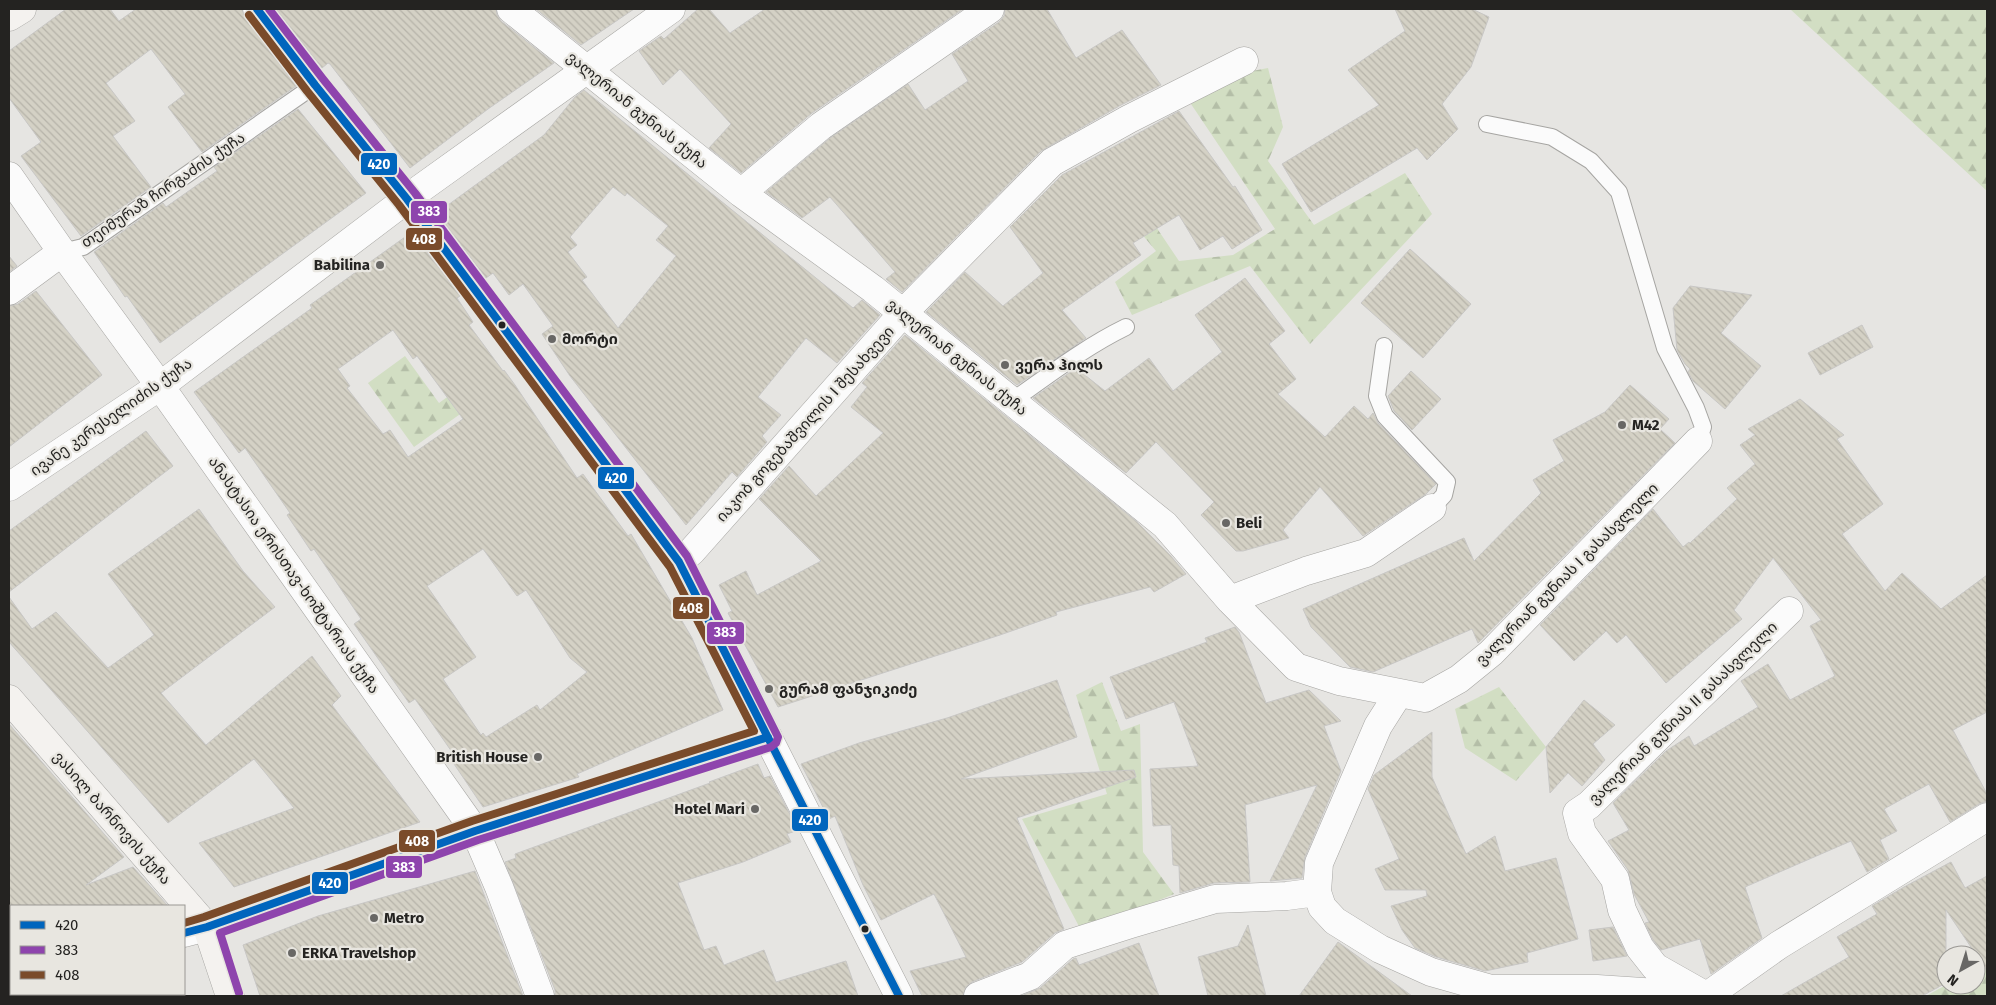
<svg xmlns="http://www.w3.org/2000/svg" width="1996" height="1005" font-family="'Fira Sans','Noto Sans Georgian',sans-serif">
  <defs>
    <pattern id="forest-firs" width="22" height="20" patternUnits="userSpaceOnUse" patternTransform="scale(1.25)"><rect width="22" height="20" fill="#d2dec3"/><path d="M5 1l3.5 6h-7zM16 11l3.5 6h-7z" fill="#b4bea7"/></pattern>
    <pattern id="building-back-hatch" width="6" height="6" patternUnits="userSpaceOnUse" patternTransform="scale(1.25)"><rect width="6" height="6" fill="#d4d1c5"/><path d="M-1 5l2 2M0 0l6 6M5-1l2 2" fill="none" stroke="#b6b3a9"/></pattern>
  </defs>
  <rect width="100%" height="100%" fill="#e6e5e2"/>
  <path fill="url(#forest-firs)" d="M1790,9H1987V191Z
    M1268,68L1283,127L1268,161L1314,225L1405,173L1432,214L1310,344L1250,266L1132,315L1115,282L1156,251L1085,167L1105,151L1179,261L1233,255L1275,229L1191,104L1221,77Z
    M405,356L439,403L486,369L498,387L414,447L368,383Z
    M1102,682L1121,731L1140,724L1143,852L1174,894L1082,932L1022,819L1107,794L1076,695Z
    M1499,687L1546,747L1516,781L1465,748L1455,709Z
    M1987,963V996H1926L1946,985H1976V969Z"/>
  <path fill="url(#building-back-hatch)" stroke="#c8c7c5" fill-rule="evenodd" d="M66,9H110L119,21L136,9H242L245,18L296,86L202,152L168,107L185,94L151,49L106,83L135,121L113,136L151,187L81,236L21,156L41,142L9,98V51Z
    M276,9H496L497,15L501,21L554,63L488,109L410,168L330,64L328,63L322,68Z
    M536,9H634L581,45Z
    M698,9H709L730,33L765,9H963L812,113L741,173L709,148L731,124L680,69L663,85L639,51L661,36L664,39Z
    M1005,9H1047L1076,58L1122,30L1161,85L1121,105L1041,151L902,292L886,279L895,272L830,197L802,218L766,192L830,138L908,84L925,110L968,81L952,54L999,22L1004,16Z
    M1395,9H1472L1489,17L1471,67L1442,104L1458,129L1427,160L1417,148L1311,212L1282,164L1379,105L1348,70L1405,31Z
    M584,90L853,308L862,300L880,315L837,363L806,338L758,397L781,415L762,436L767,442L737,477L732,472L686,525L570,376L542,334L553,326L523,284L509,295L493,273L486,278L437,213L544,135L575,97ZM613,187L625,196L627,193L668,226L656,240L676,256L618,328L582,280L587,277L568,252L577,245L570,237Z
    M298,109L366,193L160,343L127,296L125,297L94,252L163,203L166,207L217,171L214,167Z
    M1179,111L1233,187L1235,186L1262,230L1232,249L1223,236L1200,250L1179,215L1133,243L1141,255L1062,310L1086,338L1017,385L926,312L965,272L1003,306L1043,273L1010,227L1062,175Z
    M412,232L460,296L457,298L473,322L469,325L503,371L504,370L515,385L577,478L583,474L628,536L631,534L692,638L723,710L577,774L579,777L483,807L448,755L452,752L415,699L409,703L354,624L361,619L314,549L311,551L287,515L290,513L245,448L239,453L194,392L312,308L310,305ZM393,330L413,359L417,356L463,419L408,457L390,430L383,434L347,388L350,386L338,369ZM483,549L517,596L526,590L570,658L587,672L540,710L537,705L486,737L483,733L481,735L443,679L476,657L427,586Z
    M1410,249L1471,304L1423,358L1361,303Z
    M9,256L17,266L9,272Z
    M1245,278L1285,331L1269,344L1296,379L1278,394L1325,437L1354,406L1368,419L1373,413L1378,423L1436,484L1426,494L1363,536L1320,487L1283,530L1289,538L1243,551H1236L1201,515L1214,502L1156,442L1126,473L1033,398L1076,368L1105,391L1149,358L1173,391L1222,352L1195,315Z
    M1690,286L1752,295L1721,333L1761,366L1725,409L1693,381L1688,372L1690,369L1685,364L1677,350L1673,308Z
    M36,291L102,375L9,447V306L18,304Z
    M1862,325L1873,347L1820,375L1808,353Z
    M905,335L1136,521L1170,555L1186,574L1154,592L1150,587L1056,612L1057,615L1000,635L778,707L728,613L732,611L719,585L746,571L757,595L821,561L759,499L789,466L816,496L883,433L851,407L867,387L862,383Z
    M1411,371L1441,399L1412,430L1394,411L1388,396Z
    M1630,385L1669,419L1660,429L1675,443L1478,643L1472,629L1373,672L1350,667L1311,627L1303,609L1464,538L1474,561L1541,493L1533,480L1564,461L1553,440L1605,412Z
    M1800,399L1844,435L1837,439L1883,504L1842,534L1885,591L1902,573L1941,609L1987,575V712L1953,730L1987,794V801L1979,804L1950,822L1929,784L1884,809L1897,831L1880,840L1889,859L1867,872L1851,841L1745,887L1762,938L1711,974L1700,939L1661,950L1653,940L1645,923L1649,922L1634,894L1628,870L1608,841L1629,830L1613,803L1666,751L1689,736L1694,746L1758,707L1741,681L1768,664L1790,700L1835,676L1810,626L1821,620L1773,558L1734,610L1742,619L1666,683L1626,635L1617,643L1606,631L1574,661L1540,625L1653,509L1683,547L1689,542L1690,543L1737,499L1727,488L1755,464L1740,445L1755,435L1748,429Z
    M146,431L173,466L9,592V531Z
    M199,509L243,571L275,607L161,693L206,745L312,656L341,696L332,705L420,822L234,887L199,843L294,808L254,759L168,823L9,642V597L32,629L56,612L108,668L154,635L108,574Z
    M1235,627L1239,632L1266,703L1309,690L1341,721L1324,726L1341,771L1305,857L1302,878L1270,881L1317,785L1245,805L1250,882L1214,883L1180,893L1179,866L1173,865L1171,825L1153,826L1150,769L1198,766L1174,702L1126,719L1110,677L1207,642L1205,638Z
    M1057,680L1077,737L961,779L1134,770L1136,777L1017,818L1064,929L1055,933L1022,962L972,982L966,987L963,996H922L910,971L966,957L934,894L881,920L863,885L835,816L829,819L801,764L859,743L947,718Z
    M1584,700L1615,725L1593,744L1605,760L1582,786L1568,773L1550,793L1546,747Z
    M9,724L124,857L86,885L133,867L168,906H9Z
    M1432,732V777L1466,854L1495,836L1505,871L1556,858L1578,939L1527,953L1528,962L1485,971L1436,957L1415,948L1402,930L1391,906L1427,896L1426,890H1385L1375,869L1399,859L1368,789L1374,775Z
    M758,764L764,778L770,776L798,830L787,834L791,842L743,862L678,883L704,950L716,946L724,965L764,950L776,982L846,961L858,996H555V990L505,862L516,858L515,854L710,783L709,782Z
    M1951,862L1965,888L1987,876V971L1946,910V983L1922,996H1781L1849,957L1837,937L1877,914L1872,906L1904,887Z
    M475,871L523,996H260L243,945L318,916Z
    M1248,925L1266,996H1208L1198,957L1238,946Z
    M1613,927L1627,956L1593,961L1589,930Z
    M1338,942L1412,996H1299Z
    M1139,943L1159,996H1021L1040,988L1073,959L1076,958L1079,965Z"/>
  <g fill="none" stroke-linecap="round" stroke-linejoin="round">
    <defs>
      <path id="lane" d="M1487,124L1552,137L1591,161L1619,192L1665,348L1696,408L1703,427L1698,441
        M62,252L83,247L315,85
        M1384,346L1377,396L1385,416L1447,482L1444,495L1432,508
        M1012,401C1049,375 1085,347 1126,327"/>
      <path id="street" d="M257,9L315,85L407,199L679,562L899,996
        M511,9L741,193L873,289L1165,525L1230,600L1296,667L1339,681L1425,698L1459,679L1491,653L1698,441
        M9,176L62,252L160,386L475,831L499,887L540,996
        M741,193L821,126L990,9
        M9,291L62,252
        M9,487L160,386L420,189L671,9
        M679,562L692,551L903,313L1052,162L1129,119L1244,61
        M1230,600L1306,571L1366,553L1432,508
        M1399,693L1378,726L1319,863L1317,892L1322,907L1335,921L1380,949L1431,972L1491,989H1597L1704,996
        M184,933L207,927L475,831L768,737
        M9,983L11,982
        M1701,993L1655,967L1640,948L1622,910L1615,879L1582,833L1577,813L1589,805L1672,723L1789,611
        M978,996L1030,976L1065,945L1131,924L1215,899L1287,896L1317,892
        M1707,996L1779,945L1987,817"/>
      <path id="secondary" d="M9,17L22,9
        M9,699L207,927L230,996"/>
    </defs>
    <use href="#lane" stroke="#a6a5a2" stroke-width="18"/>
    <use href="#street" stroke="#a6a5a2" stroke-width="29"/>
    <use href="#secondary" stroke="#a6a5a2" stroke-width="29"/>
    <use href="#lane" stroke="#fbfbfb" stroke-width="16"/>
    <use href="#street" stroke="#fbfbfb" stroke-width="28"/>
    <use href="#secondary" stroke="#f4f2ef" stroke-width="28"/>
    <defs>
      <path id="bus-1" d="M257,9L315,85L407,199L679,562L899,996
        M184,933L207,927L475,831L768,737"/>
      <path id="bus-2" d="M239,993L220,933L478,840L771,747L776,743L778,737L687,556L415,193L323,79L269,9"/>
      <path id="bus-3" d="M184,923L204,917L472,821L754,731L670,567L399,205L307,91L249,15"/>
    </defs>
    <use href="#bus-1" stroke="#e8e6e0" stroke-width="11"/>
    <use href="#bus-2" stroke="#e8e6e0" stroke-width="11"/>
    <use href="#bus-3" stroke="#e8e6e0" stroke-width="11"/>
    <use href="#bus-1" stroke="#0065bd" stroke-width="8"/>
    <use href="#bus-2" stroke="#8e44ad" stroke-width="8"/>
    <use href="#bus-3" stroke="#7a4b2a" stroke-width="8"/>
  </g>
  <g fill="#686765" stroke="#e8e6e0" stroke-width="2">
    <circle cx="380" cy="265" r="5"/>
    <circle cx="552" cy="339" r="5"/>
    <circle cx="1005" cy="365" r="5"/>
    <circle cx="1622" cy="425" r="5"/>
    <circle cx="1226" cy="523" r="5"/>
    <circle cx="769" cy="689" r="5"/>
    <circle cx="538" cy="757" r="5"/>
    <circle cx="755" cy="809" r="5"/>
    <circle cx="374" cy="918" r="5"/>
    <circle cx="292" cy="953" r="5"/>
  </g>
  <g fill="#242321" stroke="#e8e6e0" stroke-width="2">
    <circle cx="502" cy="325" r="4.5"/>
    <circle cx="865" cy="929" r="4.5"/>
  </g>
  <g text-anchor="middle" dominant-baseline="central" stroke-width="4.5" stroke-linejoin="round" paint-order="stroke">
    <g font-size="15" fill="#242321" stroke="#e8e6e0">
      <text transform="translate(637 110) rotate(39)">ვალერიან გუნიას ქუჩა</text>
      <text transform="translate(163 190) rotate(-34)">თეიმურაზ ჩირგაძის ქუჩა</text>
      <text transform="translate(957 357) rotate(39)">ვალერიან გუნიას ქუჩა</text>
      <text transform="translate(111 417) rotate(-35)">ივანე კერესელიძის ქუჩა</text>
      <text transform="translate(805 424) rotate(-48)">იაკობ გოგებაშვილის I შესახვევი</text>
      <text transform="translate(1567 574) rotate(-45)">ვალერიან გუნიას I გასასვლელი</text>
      <text transform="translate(294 575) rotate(55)">ანასტასია ერისთავ-ხოშტარიას ქუჩა</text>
      <text transform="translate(1683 713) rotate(-44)">ვალერიან გუნიას II გასასვლელი</text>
      <text transform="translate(112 818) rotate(49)">ვასილ ბარნოვის ქუჩა</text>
    </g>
    <g font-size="15" font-weight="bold" fill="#242321" stroke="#e8e6e0" text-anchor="start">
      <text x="370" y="265" text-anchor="end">Babilina</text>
      <text x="562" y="339">მორტი</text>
      <text x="1015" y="365">ვერა ჰილს</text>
      <text x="1632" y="425">M42</text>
      <text x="1236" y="523">Beli</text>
      <text x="779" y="689">გურამ ფანჯიკიძე</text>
      <text x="528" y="757" text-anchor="end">British House</text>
      <text x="745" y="809" text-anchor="end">Hotel Mari</text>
      <text x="384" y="918">Metro</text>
      <text x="302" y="953">ERKA Travelshop</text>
    </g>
  </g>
  <g stroke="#e8e6e0" stroke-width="2">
    <rect x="360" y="152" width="38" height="24" rx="5" fill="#0065bd"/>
    <rect x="410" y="200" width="38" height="24" rx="5" fill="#8e44ad"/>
    <rect x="405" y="227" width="38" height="24" rx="5" fill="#7a4b2a"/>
    <rect x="597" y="466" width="38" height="24" rx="5" fill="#0065bd"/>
    <rect x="672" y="596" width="38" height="24" rx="5" fill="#7a4b2a"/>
    <rect x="706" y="621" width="39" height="24" rx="5" fill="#8e44ad"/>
    <rect x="791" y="808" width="38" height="24" rx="5" fill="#0065bd"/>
    <rect x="398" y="829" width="38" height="24" rx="5" fill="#7a4b2a"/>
    <rect x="385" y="855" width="38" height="24" rx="5" fill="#8e44ad"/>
    <rect x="311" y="871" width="38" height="24" rx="5" fill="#0065bd"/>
  </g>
  <g font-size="14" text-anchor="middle" font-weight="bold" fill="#fff">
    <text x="379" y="169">420</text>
    <text x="429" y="216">383</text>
    <text x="424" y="244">408</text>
    <text x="616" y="483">420</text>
    <text x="691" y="613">408</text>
    <text x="725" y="637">383</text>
    <text x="810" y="825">420</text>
    <text x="417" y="846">408</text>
    <text x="404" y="872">383</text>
    <text x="330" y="888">420</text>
  </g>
  <rect width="1996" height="1005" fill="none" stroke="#242321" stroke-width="20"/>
  <rect x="10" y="905" width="175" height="90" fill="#e8e6e0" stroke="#9a9894"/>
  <rect x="20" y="921" width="25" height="8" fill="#0065bd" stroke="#9a9894"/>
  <text x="55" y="930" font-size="15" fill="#242321">420</text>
  <rect x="20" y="946" width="25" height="8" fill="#8e44ad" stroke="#9a9894"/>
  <text x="55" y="955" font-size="15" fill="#242321">383</text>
  <rect x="20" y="971" width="25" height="8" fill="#7a4b2a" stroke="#9a9894"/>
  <text x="55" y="980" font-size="15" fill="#242321">408</text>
  <g transform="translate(1961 970) rotate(219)"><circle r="24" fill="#e8e6e0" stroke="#9a9894"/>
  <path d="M0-4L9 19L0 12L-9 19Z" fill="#686765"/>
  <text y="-8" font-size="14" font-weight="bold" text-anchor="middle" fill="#242321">N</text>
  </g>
</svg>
